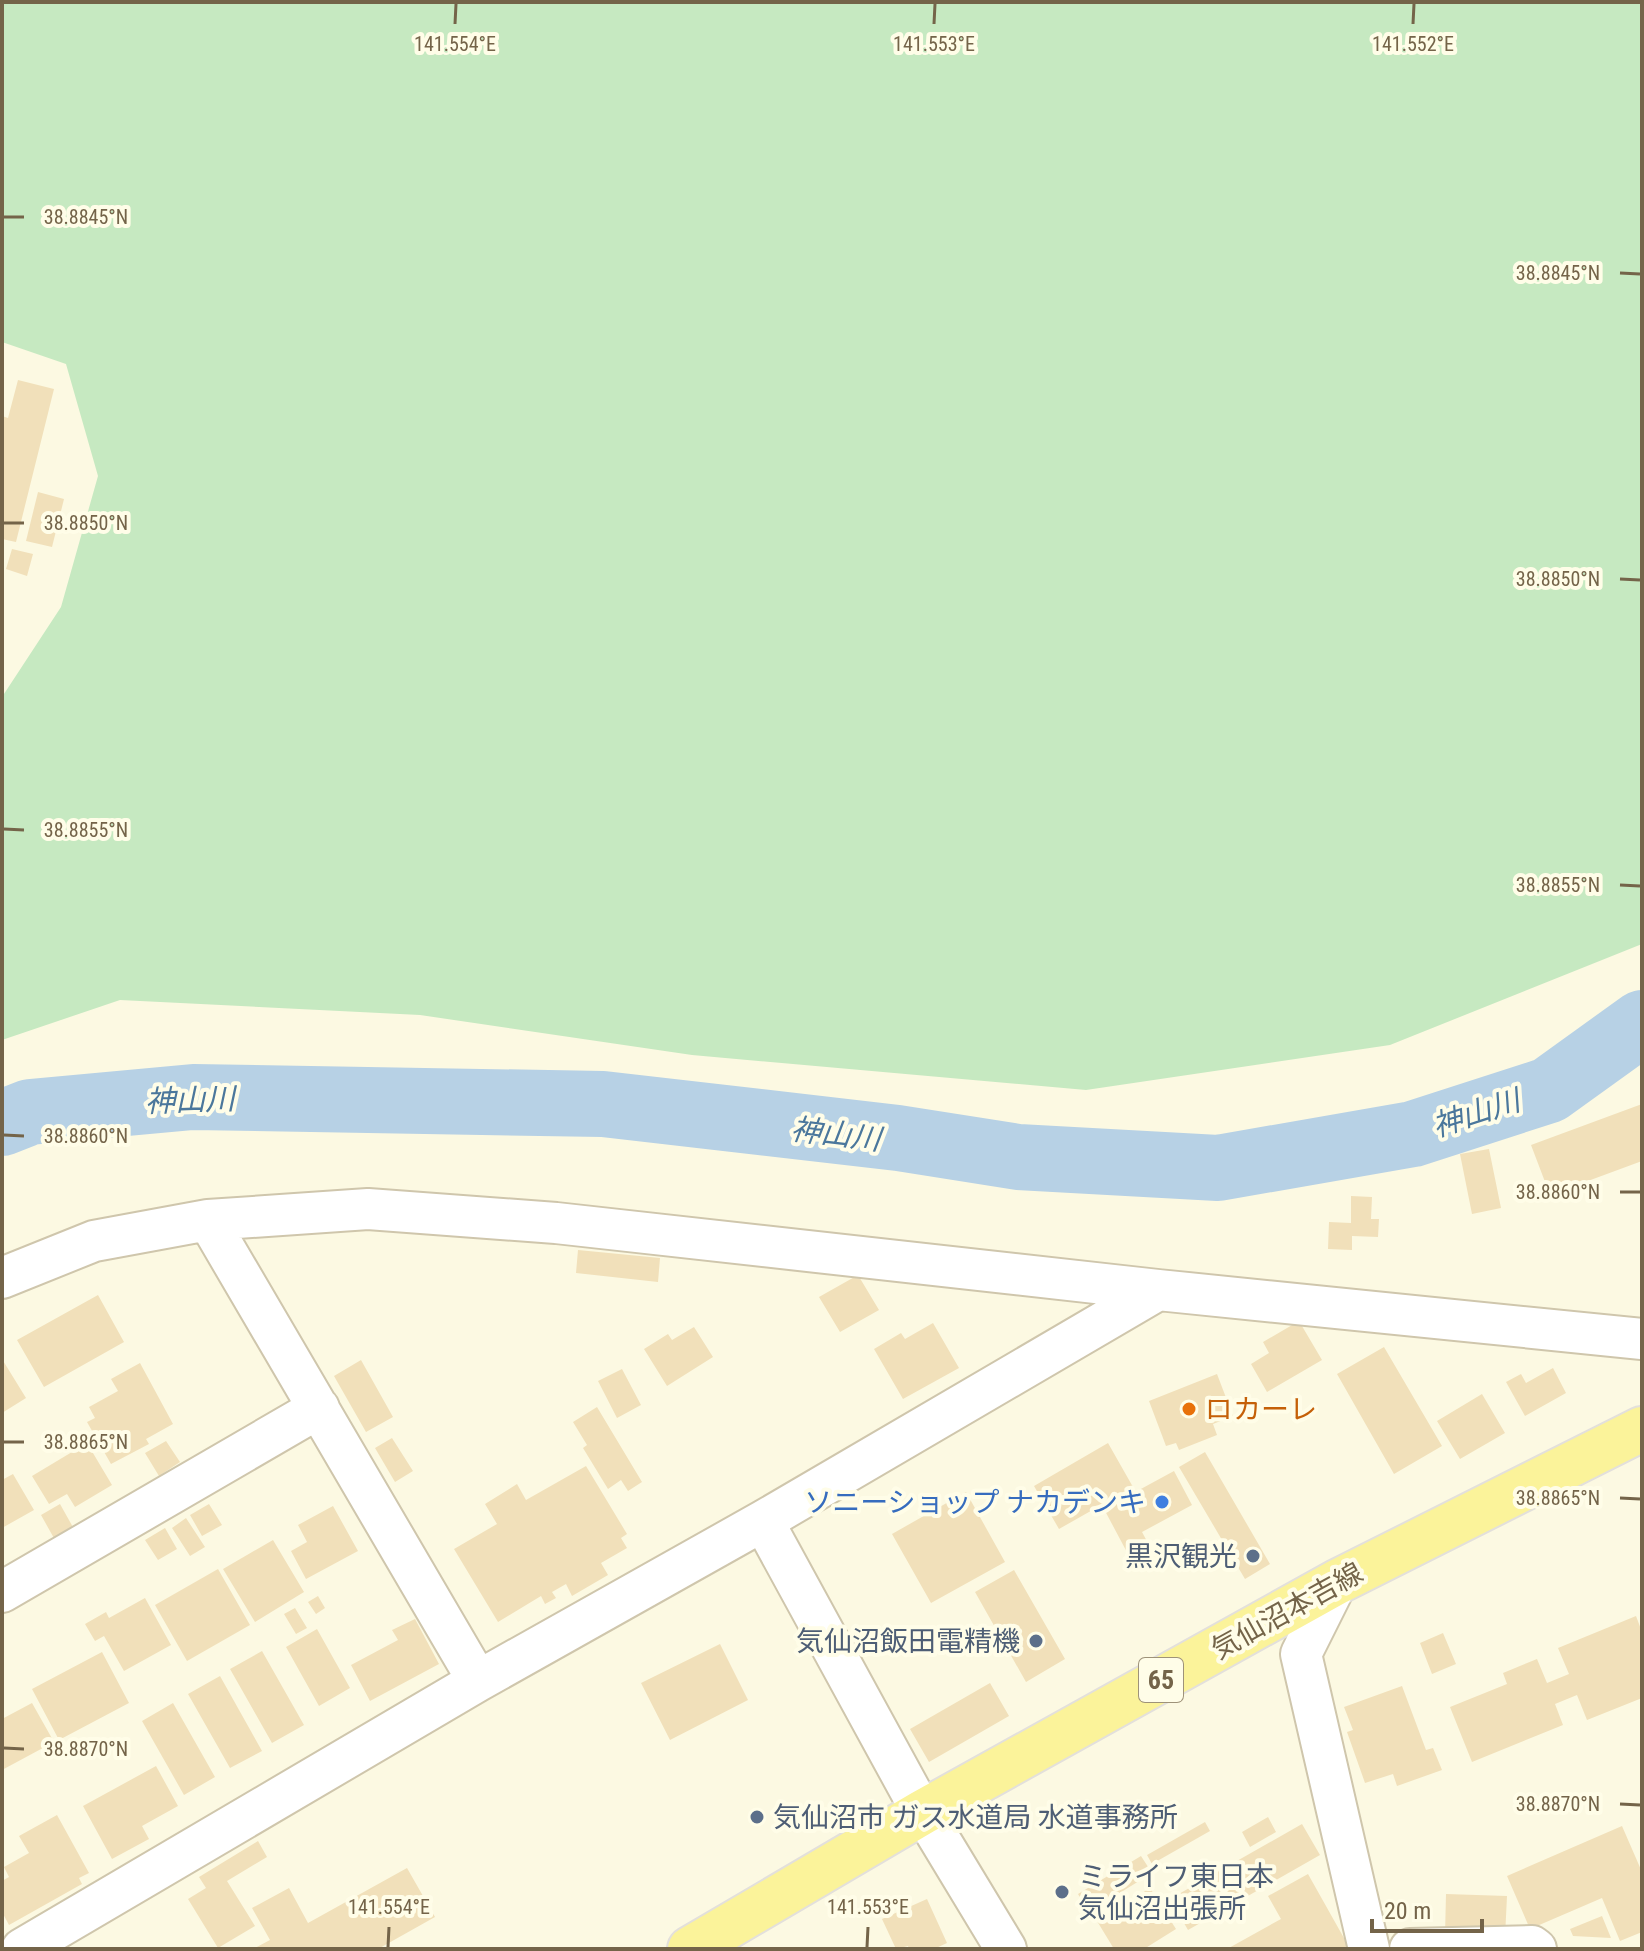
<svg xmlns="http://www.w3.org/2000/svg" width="1644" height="1951" font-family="'Roboto Condensed','Noto Sans JP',sans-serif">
  <rect width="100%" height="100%" fill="#fcf9e2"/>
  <path fill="#c6e9c1" d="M2,2H1642V944L1390,1045L1086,1090L692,1055L420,1015L120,1000L2,1040V697L61,607L98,476L66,364L2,342Z"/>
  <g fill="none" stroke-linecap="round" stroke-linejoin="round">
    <path stroke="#b7d1e5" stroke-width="66" d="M2,1123L30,1112L193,1097L603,1104L898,1138L1018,1157L1218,1168L1413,1134L1549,1090L1642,1023"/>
  </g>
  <path fill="#f1e0ba" d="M18,380L54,389L16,542L2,539V416L8,418Z
    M38,492L64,499L52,547L26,541Z
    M12,549L33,554L27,576L6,569Z
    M1642,1104V1161L1550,1195L1531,1145Z
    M1489,1149L1501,1208L1472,1214L1460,1154Z
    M1351,1196L1372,1197L1371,1219H1379L1378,1237L1352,1236V1250L1328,1249L1329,1222L1351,1223Z
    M578,1250L660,1258L658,1282L576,1273Z
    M858,1275L879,1310L840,1332L819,1297Z
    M98,1295L124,1342L44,1387L17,1340Z
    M1299,1321L1322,1360L1267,1392L1251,1364L1269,1353L1263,1342Z
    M933,1323L959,1368L903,1399L874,1349L901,1333L905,1339Z
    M694,1327L713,1357L667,1386L644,1349L668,1334L672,1340Z
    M1384,1347L1442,1446L1394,1474L1337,1374Z
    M2,1359L26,1398L2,1413Z
    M361,1360L393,1417L366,1432L334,1376Z
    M140,1363L173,1424L146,1439L149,1444L111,1464L87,1422L95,1418L89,1407L118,1391L111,1379Z
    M1553,1368L1566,1393L1525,1416L1506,1382L1521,1374L1526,1383Z
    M622,1369L641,1405L617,1418L598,1381Z
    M1217,1374L1233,1416L1213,1424L1217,1435L1179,1450L1176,1443L1166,1446L1149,1401Z
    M1482,1394L1505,1433L1460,1459L1437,1421Z
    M597,1407L642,1482L628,1491L621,1480L608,1489L583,1448L587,1445L573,1422Z
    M392,1438L413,1471L395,1482L375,1448Z
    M166,1441L180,1462L159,1476L145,1453Z
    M87,1443L112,1485L75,1507L67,1494L49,1504L32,1476Z
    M1108,1443L1133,1487L1059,1529L1034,1486Z
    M1205,1452L1270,1564L1245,1579L1179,1467Z
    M586,1466L627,1534L621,1538L627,1548L601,1563L608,1575L572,1596L566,1584L552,1592L556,1598L545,1604L541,1596L498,1622L454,1549L497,1524L485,1504L517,1484L526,1500Z
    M1174,1471L1192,1505L1142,1532L1149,1545L1129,1556L1104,1509Z
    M13,1474L34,1510L2,1528V1480Z
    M966,1492L1005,1562L931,1603L892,1534Z
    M60,1504L74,1529L55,1540L41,1515Z
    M209,1504L222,1525L202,1536L190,1515Z
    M333,1506L358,1551L306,1579L291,1551L307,1542L298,1525Z
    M186,1518L205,1547L190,1556L172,1528Z
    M165,1528L177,1549L158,1560L145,1540Z
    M273,1540L304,1592L255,1622L223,1569Z
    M218,1569L250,1625L187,1661L155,1605Z
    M1014,1570L1065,1659L1026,1682L975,1592Z
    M318,1596L325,1608L316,1614L308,1602Z
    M145,1598L171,1645L124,1671L104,1636L95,1641L85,1624L106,1612L109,1618Z
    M295,1608L307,1628L296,1634L284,1614Z
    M1636,1616L1642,1632V1698L1587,1720L1577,1695L1555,1704L1563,1725L1472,1762L1450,1707L1507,1684L1503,1673L1537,1659L1547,1683L1569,1674L1558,1648Z
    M415,1619L439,1664L370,1701L351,1665L398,1640L392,1630Z
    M317,1629L350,1688L319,1706L286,1647Z
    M1443,1633L1456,1664L1432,1674L1420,1643Z
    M720,1644L748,1700L670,1740L641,1683Z
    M262,1651L304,1725L272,1743L230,1669Z
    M102,1652L129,1703L59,1740L32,1689Z
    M220,1676L262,1751L230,1768L188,1694Z
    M990,1683L1009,1716L929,1762L910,1729Z
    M1402,1686L1426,1750L1433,1748L1442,1770L1397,1786L1393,1774L1365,1783L1347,1732L1353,1730L1344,1707Z
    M32,1703L54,1742L2,1770V1719Z
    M173,1703L215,1777L184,1795L142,1721Z
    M156,1766L178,1806L142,1826L149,1839L112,1859L83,1806Z
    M57,1815L89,1873L79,1878L82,1884L9,1925L2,1912V1881L9,1877L4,1867L29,1853L19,1836Z
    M1268,1817L1276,1832L1250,1847L1242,1832Z
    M1205,1822L1210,1831L1152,1864L1147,1855Z
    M1302,1824L1320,1855L1188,1930L1170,1899Z
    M1622,1826L1642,1872V1932L1620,1941L1602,1898L1530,1929L1507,1876Z
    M258,1841L267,1857L227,1881L255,1926L218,1948L188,1899L206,1888L199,1877Z
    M1141,1856L1152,1873L1089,1912L1078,1894Z
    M407,1868L435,1917L378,1949H253L270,1940L252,1908L289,1888L308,1923Z
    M1308,1874L1349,1947L1227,1949L1281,1919L1268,1896Z
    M1150,1888L1176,1929L1144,1949H1114L1097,1921Z
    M1446,1894L1507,1896L1505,1937L1445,1935Z
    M927,1899L947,1943L934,1949H909L908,1946L896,1949L882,1919Z
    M1602,1916L1611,1938L1573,1936L1570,1929Z"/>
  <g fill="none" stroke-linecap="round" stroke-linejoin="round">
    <defs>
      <path id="minor" d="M208,1220L478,1681
        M2,1278L94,1241L208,1220L368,1209L556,1223L1158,1290L1642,1339
        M763,1521L911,1792L1006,1949
        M1337,1582L1301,1654L1369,1949
        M2,1592L319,1408
        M22,1949L478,1681L763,1521L1158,1290
        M1410,1949L1532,1946L1536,1949"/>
      <path id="major" d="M690,1949L923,1812L1337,1582L1642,1429"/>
    </defs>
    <use href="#minor" stroke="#cfc6ac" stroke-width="44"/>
    <use href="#major" stroke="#e3e0db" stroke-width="48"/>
    <use href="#minor" stroke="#fff" stroke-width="40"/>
    <use href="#major" stroke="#fbf39a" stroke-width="44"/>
  </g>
  <path fill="none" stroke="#746449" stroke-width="3" d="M455,24L456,4M934,24L935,4M1413,24L1414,4M4,217H24M1620,273L1640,274M4,523H24M1620,579L1640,580M4,829L24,830M1620,885L1640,886M4,1135L24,1136M1620,1192H1640M4,1442H24M1620,1498L1640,1499M4,1748L24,1749M1620,1804L1640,1805M388,1947L389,1927M867,1947L868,1927"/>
  <circle fill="#e8710a" stroke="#fffde8" stroke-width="3" cx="1189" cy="1409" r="8"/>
  <circle fill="#3f7fe0" stroke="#fffde8" stroke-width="3" cx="1162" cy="1502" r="8"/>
  <g fill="#5c6f8a" stroke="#fffde8" stroke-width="3">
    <circle cx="1253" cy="1556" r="8"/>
    <circle cx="1036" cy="1641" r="8"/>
    <circle cx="757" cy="1817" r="8"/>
    <circle cx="1062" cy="1892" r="8"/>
  </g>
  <g text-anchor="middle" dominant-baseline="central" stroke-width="8" stroke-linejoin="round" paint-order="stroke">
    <rect fill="#fffde8" stroke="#9e9279" stroke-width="2" x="1139" y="1658" width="44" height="44" rx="6"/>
    <g font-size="26" font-weight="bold" fill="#746449">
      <text x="1161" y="1680">65</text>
    </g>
    <g font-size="28" fill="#c56008" stroke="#fffde8" text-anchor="start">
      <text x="1205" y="1409">ロカーレ</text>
    </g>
    <g font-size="28" fill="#366cbe" stroke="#fffde8" text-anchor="end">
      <text x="1146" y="1502">ソニーショップ ナカデンキ</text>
    </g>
    <g font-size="28" fill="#4e5e75" stroke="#fffde8" text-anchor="end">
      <text x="1237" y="1556">黒沢観光</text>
      <text x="1020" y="1641">気仙沼飯田電精機</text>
      <text x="773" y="1817" text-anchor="start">気仙沼市 ガス水道局 水道事務所</text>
      <text x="1078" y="1876" text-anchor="start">ミライフ東日本<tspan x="1078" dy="32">気仙沼出張所</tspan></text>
    </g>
    <g font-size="28" fill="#746449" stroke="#fffde8">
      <text transform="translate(1287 1611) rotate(-29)">気仙沼本吉線</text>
    </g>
    <g font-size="30" font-style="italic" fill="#4b779c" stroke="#fffde8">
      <text transform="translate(190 1100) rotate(-2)">神山川</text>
      <text transform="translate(1476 1113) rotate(-18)">神山川</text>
      <text transform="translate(836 1134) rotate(7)">神山川</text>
    </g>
  </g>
  <g font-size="20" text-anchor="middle" fill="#746449" stroke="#fffde8" stroke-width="8" stroke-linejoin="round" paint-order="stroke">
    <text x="455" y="51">141.554°E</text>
    <text x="934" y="51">141.553°E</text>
    <text x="1413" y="51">141.552°E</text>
    <text x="86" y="224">38.8845°N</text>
    <text x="1558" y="280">38.8845°N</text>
    <text x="86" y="530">38.8850°N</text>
    <text x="1558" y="586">38.8850°N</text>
    <text x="86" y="837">38.8855°N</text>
    <text x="1558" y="892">38.8855°N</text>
    <text x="86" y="1143">38.8860°N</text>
    <text x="1558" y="1199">38.8860°N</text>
    <text x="86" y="1449">38.8865°N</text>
    <text x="1558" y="1505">38.8865°N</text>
    <text x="86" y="1756">38.8870°N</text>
    <text x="1558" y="1811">38.8870°N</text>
    <text x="389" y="1914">141.554°E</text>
    <text x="868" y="1914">141.553°E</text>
  </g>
  <rect width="1644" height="1951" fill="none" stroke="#746449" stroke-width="8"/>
  <path d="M1372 1919v12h110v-12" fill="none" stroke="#746449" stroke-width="4"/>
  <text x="1384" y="1919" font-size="24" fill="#746449" stroke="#fffde8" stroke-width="6" paint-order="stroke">20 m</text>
</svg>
